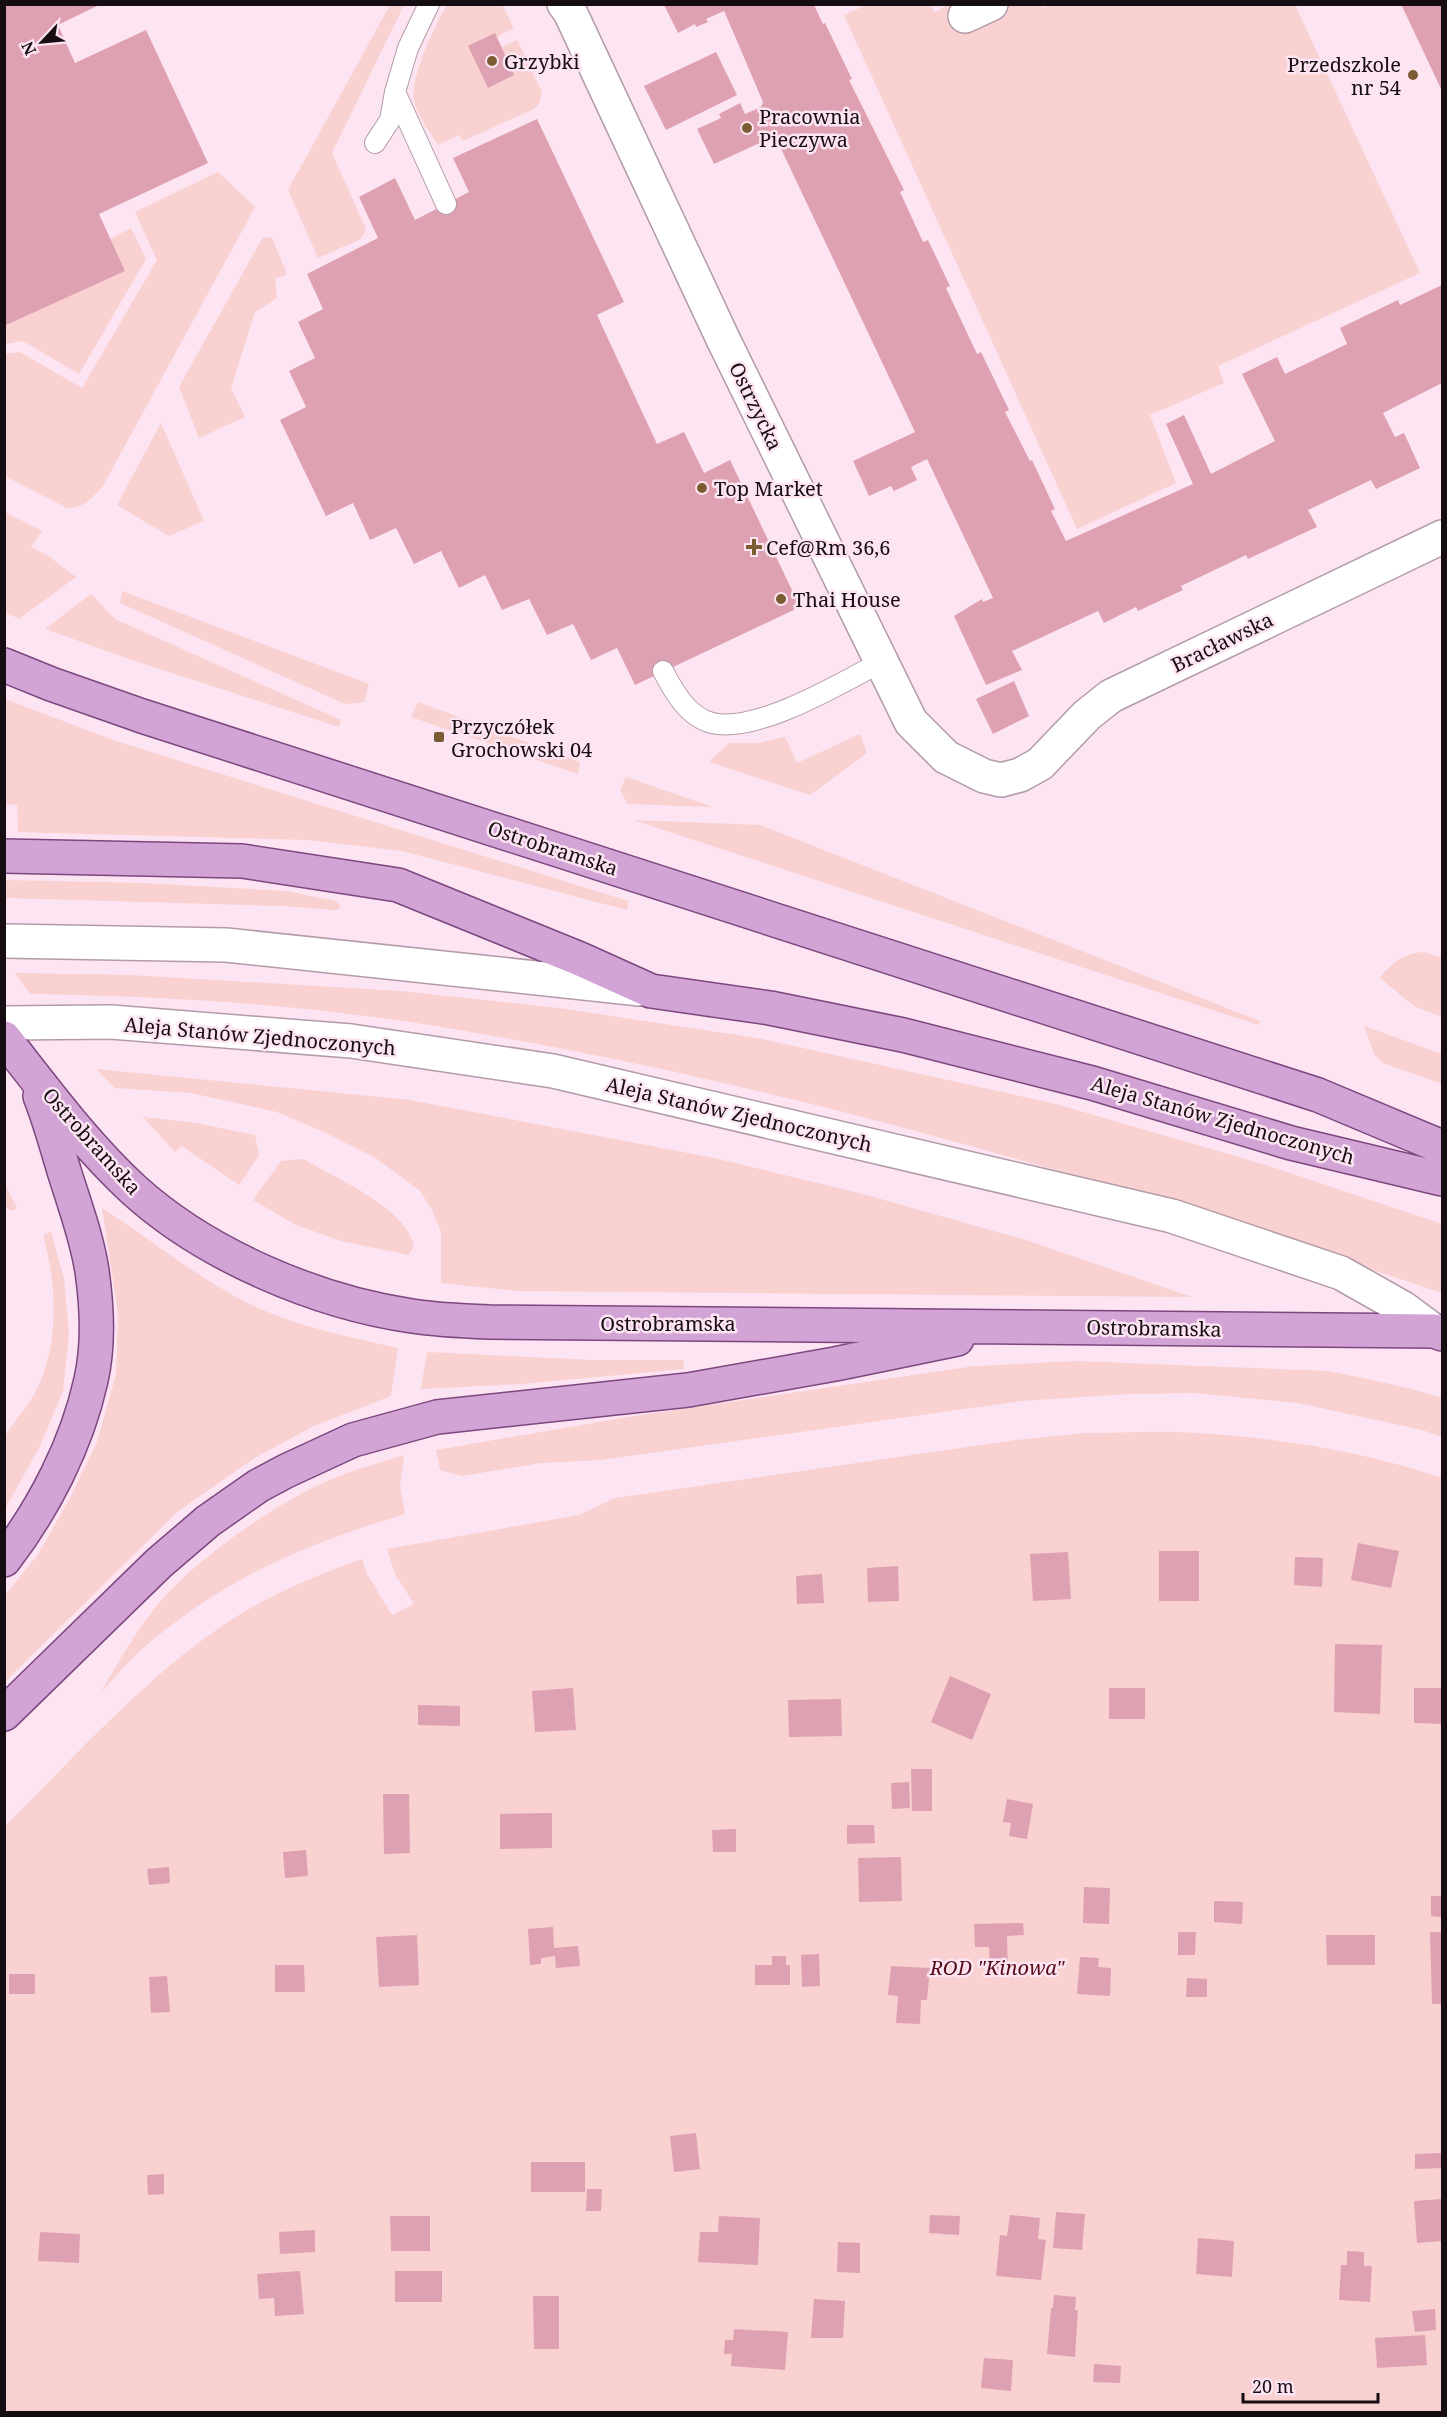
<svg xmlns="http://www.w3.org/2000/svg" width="1447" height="2417" font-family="'Noto Serif',serif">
  <rect width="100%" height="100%" fill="#fde4f2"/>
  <path fill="#f8d1d0" d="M869,4L930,5L935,12L950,4H1040L1042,8L1050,4L1295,5L1420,273L1218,366L1224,383L1150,415L1176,483L1077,529L844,15Z
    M390,5H404L332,153L366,229L361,239L318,258L288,190Z
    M447,5H502L514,28L497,37L502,47L517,40L542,92L539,104L534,109L463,141L459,135L438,145C430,132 417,116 414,100C410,77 435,25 447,5Z
    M218,172L255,207L103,486C92,498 84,508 67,508L5,476V354L20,352L82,388L157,260L135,212Z
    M131,228L146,259L79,374L23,341L5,344L4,326L124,271L110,239Z
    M263,237L272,238L287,274L275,279L277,298L255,312L231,388L245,417L199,438L179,387Z
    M161,423L204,521L169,536L117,505Z
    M5,512L42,531L31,547L47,555L76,577L19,619L5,612Z
    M122,591L369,684L364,702L345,704L120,603Z
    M91,594L115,619L341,720L339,727L132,660L45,629Z
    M5,699L116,741L628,901L627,910L402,851L308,840L18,832L17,805L5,804Z
    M418,702L580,762L578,774L411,717Z
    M860,734L867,753L810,795L709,762L729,743H758L785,737L797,763Z
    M626,777L713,807L627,804L620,790Z
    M633,820L760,825L1260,1021L1258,1025Z
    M5,880L143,883L286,891L335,901L340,905V908L336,910L282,906L5,898Z
    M1424,952L1442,958V1017L1414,1006L1380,978C1390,963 1405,953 1424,952Z
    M15,973L130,975L401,991L559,1008L757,1038L1056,1104L1266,1165L1442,1224V1293C1111,1181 776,1081 429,1025C298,1004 163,996 30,994Z
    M1364,1026L1442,1054V1084L1383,1063L1374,1054Z
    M96,1069L410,1100L714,1158L863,1194L1029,1241L1192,1297L518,1291L441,1283V1232L432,1210L420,1191L377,1159L326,1133L277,1112L191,1093L115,1088Z
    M143,1117L196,1123L255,1135L259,1155L239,1185L182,1146L175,1152Z
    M303,1159C336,1178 404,1207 414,1245L409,1255L341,1241L296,1225L253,1200L281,1161Z
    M5,1184L17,1208L11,1211L5,1207Z
    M102,1208C149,1238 191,1273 240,1299C288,1325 345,1336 398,1348L391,1396L314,1426L256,1457L177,1512L5,1682V1595L37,1556L70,1498L97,1442L116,1374L118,1313Z
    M51,1232L64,1279L69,1334L63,1391L40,1446L5,1509C4,1492 1,1454 4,1439C7,1430 29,1405 35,1393C60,1346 57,1285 43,1235Z
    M427,1352L593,1360H683L684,1369L521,1384L421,1389Z
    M1077,1361L1329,1371C1367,1379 1405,1386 1442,1398V1437L1422,1430L1298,1403L1193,1393L1129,1394L1021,1401L601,1460L541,1463L462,1476L440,1470L436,1450L628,1417L975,1366Z
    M1086,1433C1122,1433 1159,1430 1196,1433C1279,1438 1363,1451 1442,1478V2412H5V1826C80,1752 158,1662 249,1609C285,1588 323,1573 362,1559L367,1574L392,1615L414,1604L395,1574L387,1549L579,1515L615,1498L1016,1440Z
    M404,1455L400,1486L405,1514C303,1545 224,1578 142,1649C127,1662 115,1678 101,1692C121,1658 140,1623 167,1594C206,1552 285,1497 339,1476C360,1468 382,1462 404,1455Z"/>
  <path fill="#dea1b2" d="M4,4H101L58,25L75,63L146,30L208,163L99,214L125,271L4,326Z
    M1401,4H1442V91Z
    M664,5H814L823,24L825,23L852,79L849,80L904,190L900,192L923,242L928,240L950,286L946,288L977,354L981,352L1009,410L1005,412L1030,461L1032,460L1055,509L1051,511L1066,541L1193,484L1166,424L1184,415L1211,474L1275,441L1242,374L1277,357L1285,374L1347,344L1340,328L1398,300L1400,305L1442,285V383L1383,413L1395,437L1404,433L1420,468L1376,489L1371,480L1308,510L1317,527L1248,559L1246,555L1181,586L1183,590L1138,611L1136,607L1104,623L1098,611L1012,651L1022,670L986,685L954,616L982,599L983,602L993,598L927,459L911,467L917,480L894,491L891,486L869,496L853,461L915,432L775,136L714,164L697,129L721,118L719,114L740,103L745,114L761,107L763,102L725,13L724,11L706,19L708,22L696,27L695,24L678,33Z
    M495,33L514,75L488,88L468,46Z
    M716,52L737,95L666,130L644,86Z
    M537,119L624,302L597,315L657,444L684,432L704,473L730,460L800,607L635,685L617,648L591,660L573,624L547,635L529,599L502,610L485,575L459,588L441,551L414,564L396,528L370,540L353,503L326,516L280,420L306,407L289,371L315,358L298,322L323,309L307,274L378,238L359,197L395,178L415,220L469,192L453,158Z
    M1014,681L1029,716L993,734L976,699Z
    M1358,1543L1399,1551L1391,1588L1351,1580Z
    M1159,1551H1199V1601H1159Z
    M1068,1552L1071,1599L1033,1601L1030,1554Z
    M1295,1557L1323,1558L1322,1587L1294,1585Z
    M898,1566L899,1601L868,1602L867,1568Z
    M822,1574L824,1603L797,1604L796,1576Z
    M1335,1644L1382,1645L1380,1714L1334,1712Z
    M950,1676L991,1694L972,1740L931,1722Z
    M573,1688L576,1730L535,1732L532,1691Z
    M1109,1688H1145V1719H1109Z
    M1414,1688H1442V1724L1414,1723Z
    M841,1699L842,1736L789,1737L788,1700Z
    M418,1705L460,1706V1726L418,1725Z
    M911,1769H932V1811H912Z
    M909,1782L910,1808L892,1809L891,1783Z
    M383,1794H409L410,1853L384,1854Z
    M1007,1799L1033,1804L1027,1839L1009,1836L1011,1823L1003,1822Z
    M552,1813V1848L500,1849V1814Z
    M847,1825H874L875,1843L847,1844Z
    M736,1829V1852H713L712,1830Z
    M306,1850L308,1876L285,1878L283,1852Z
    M901,1857L902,1901L859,1902L858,1858Z
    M169,1867L170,1883L149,1885L147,1869Z
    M1084,1887L1110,1888L1109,1924L1083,1923Z
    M1431,1896H1442V1917L1431,1916Z
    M1214,1901L1243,1902L1242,1924L1214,1922Z
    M1023,1923L1024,1935L1007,1936L1008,1972H990L989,1947H975L974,1924Z
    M553,1927L554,1948L578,1946L580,1966L556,1968L555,1956L541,1958V1964L530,1965L528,1929Z
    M1178,1932H1196L1195,1955H1178Z
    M1430,1932H1442V2004H1432Z
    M417,1935L419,1985L379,1987L376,1937Z
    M1326,1935H1375V1965H1327Z
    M819,1954L820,1986L802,1987L801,1955Z
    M772,1956H786V1965H790V1985H755V1965H772Z
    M1080,1957L1099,1958L1098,1967L1111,1968L1110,1996L1077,1994Z
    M275,1965H304L305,1992H275Z
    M891,1966L930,1968L927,2000H921L920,2024L896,2023L898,1996L888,1995Z
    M9,1974H35V1994H9Z
    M167,1976L170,2012L151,2013L149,1977Z
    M1187,1978L1207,1979V1997H1186Z
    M696,2133L700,2169L674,2172L670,2136Z
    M1441,2153L1442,2168L1415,2169V2154Z
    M531,2162H585V2192H531Z
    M164,2174V2194L148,2195L147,2175Z
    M587,2189H602L601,2211H586Z
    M1442,2199V2241L1417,2243L1414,2201Z
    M1056,2212L1085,2214L1082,2250L1053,2248Z
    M930,2215L960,2216L959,2235L929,2233Z
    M1010,2215L1040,2218L1038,2239L1046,2240L1041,2280L996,2276L1000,2235L1007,2236Z
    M390,2216H430V2251H391Z
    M719,2216L760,2218L758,2265L698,2262L700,2232H718Z
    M315,2230V2252L280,2254L279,2232Z
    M40,2232L80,2234L79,2263L38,2261Z
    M1198,2238L1234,2241L1232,2277L1196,2274Z
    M838,2242L860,2243V2273L837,2272Z
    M1347,2251L1364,2252V2266H1372L1370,2302L1339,2300L1341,2265H1347Z
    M300,2271L304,2314L275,2316L274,2298L259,2299L257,2274Z
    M395,2271H442V2302H395Z
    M1054,2295L1076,2297L1075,2310H1078L1075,2357L1047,2354L1051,2308H1053Z
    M533,2296H559V2349H534Z
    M814,2299L845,2301L843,2338H811Z
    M1435,2309L1436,2330L1415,2332L1412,2311Z
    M734,2329L788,2332L785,2370L731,2366L732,2354H724L725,2340H733Z
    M1425,2335L1427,2365L1377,2368L1375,2338Z
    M984,2358L1013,2360L1011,2391L981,2388Z
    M1094,2364L1121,2366L1120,2383L1093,2382Z"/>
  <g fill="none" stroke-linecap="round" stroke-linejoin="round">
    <defs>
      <path id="lane" d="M395,92L446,204
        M375,143L390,120L395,92L408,48L429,4
        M663,671C674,692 688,717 712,723C757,734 843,682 883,661"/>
      <path id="street" d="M564,4L570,12L723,339L911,722L946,757L984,776L1001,780L1020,775L1040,764L1087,715L1111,696L1442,537
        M965,16L991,4"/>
      <path id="secondary" d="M4,941L226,945L640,989
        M4,1023L111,1022L351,1041L553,1071L1172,1216L1341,1273L1403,1308L1434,1331"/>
      <path id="primary" d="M4,665L51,684L142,716L1318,1095L1442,1147
        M4,856L242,861L398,885L580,959L651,991L770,1008L903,1035L1092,1083L1291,1143L1442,1179
        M4,1038C45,1090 85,1145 134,1190C206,1255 316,1302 412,1316C438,1320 463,1321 489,1322L1434,1331L1442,1334
        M4,1560C44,1508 77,1444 91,1380C99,1345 97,1306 92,1271C87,1238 75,1206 65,1174C57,1148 50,1121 40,1096
        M4,1714L159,1563L208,1521L258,1486L286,1471L353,1440L437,1417L688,1390L835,1364L957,1339"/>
    </defs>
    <use href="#lane" stroke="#b29ba8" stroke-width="22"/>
    <use href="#street" stroke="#b29ba8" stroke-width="36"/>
    <use href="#secondary" stroke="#b29ba8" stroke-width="36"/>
    <use href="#primary" stroke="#7c477e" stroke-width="36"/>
    <use href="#lane" stroke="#fff" stroke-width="20"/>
    <use href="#street" stroke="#fff" stroke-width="33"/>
    <use href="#secondary" stroke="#fff" stroke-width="33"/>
    <use href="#primary" stroke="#d2a3d5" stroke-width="33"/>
  </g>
  <g fill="#7b5b31" stroke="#fde4f2" stroke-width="2">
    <circle cx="492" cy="61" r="6"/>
    <circle cx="1413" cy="75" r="6"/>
    <circle cx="747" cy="128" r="6"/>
    <circle cx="702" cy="488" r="6"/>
    <path d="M751 538h6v6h6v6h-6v6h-6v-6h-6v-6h6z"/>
    <circle cx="781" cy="599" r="6"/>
    <rect x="433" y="731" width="12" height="12" rx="3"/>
  </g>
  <g text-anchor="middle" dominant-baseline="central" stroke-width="5" stroke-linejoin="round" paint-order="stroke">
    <g font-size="20" fill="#150d11" stroke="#fde4f2" text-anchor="start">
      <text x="504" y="61">Grzybki</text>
      <text x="1401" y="64" text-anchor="end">Przedszkole<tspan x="1401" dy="23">nr 54</tspan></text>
      <text x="759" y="116">Pracownia<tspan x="759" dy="23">Pieczywa</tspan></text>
      <text x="714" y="488">Top Market</text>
      <text x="766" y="547">Cef@Rm 36,6</text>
      <text x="793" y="599">Thai House</text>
      <text x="451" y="726">Przyczółek<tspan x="451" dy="23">Grochowski 04</tspan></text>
    </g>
    <g font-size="20" fill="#150d11" stroke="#fde4f2">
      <text transform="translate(756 406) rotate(64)">Ostrzycka</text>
      <text transform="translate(1222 642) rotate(-26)">Bracławska</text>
      <text transform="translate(553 848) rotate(18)">Ostrobramska</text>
      <text transform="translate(260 1036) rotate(5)">Aleja Stanów Zjednoczonych</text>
      <text transform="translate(739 1114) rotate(13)">Aleja Stanów Zjednoczonych</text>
      <text transform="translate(1223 1120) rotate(16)">Aleja Stanów Zjednoczonych</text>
      <text transform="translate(92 1141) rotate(48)">Ostrobramska</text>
      <text x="668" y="1323">Ostrobramska</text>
      <text transform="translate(1154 1328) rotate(1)">Ostrobramska</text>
    </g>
    <g font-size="20" font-style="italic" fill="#550c17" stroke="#fde4f2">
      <text x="997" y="1967">ROD "Kinowa"</text>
    </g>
  </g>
  <rect width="1447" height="2417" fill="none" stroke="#150d11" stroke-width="12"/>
  <g transform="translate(42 42) rotate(244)" stroke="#fde4f2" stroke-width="4.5" paint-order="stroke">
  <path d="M0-4.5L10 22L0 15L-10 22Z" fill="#150d11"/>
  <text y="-9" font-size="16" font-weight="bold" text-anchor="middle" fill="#150d11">N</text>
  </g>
  <path d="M1243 2393v9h135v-9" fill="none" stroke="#150d11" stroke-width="3"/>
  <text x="1252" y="2393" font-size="18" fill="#150d11" stroke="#fde4f2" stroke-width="4.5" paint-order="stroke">20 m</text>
</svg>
